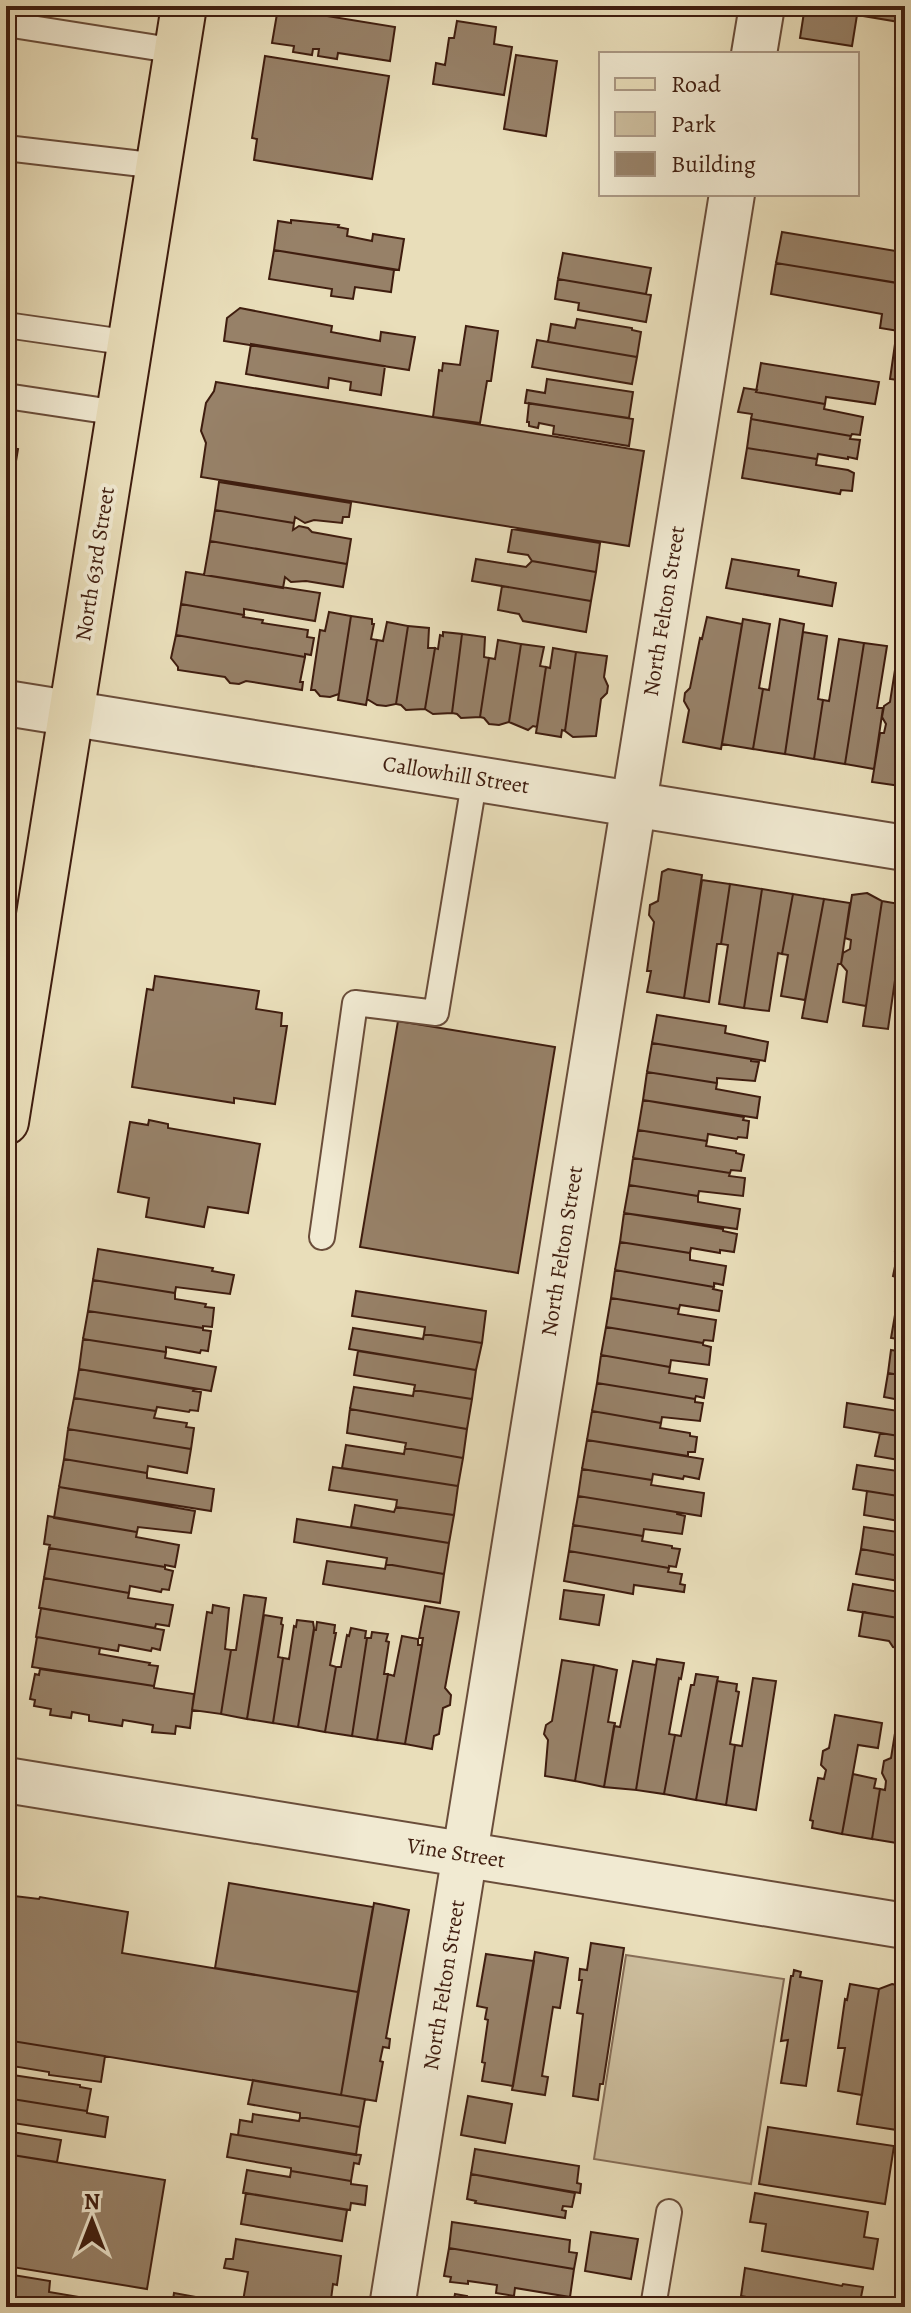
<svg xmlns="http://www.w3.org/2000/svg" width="911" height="2313" font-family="Alegreya,serif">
  <rect width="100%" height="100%" fill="#e9deba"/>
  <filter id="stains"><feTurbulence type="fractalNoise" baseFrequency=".0025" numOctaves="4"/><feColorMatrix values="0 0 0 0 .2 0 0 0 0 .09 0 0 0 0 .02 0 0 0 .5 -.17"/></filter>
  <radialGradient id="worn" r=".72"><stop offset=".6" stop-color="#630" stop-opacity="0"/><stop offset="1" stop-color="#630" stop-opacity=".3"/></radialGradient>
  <path fill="#ccbd9d" stroke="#866d56" stroke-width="2" d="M626,1955L784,1979L751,2184L594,2159Z"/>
  <path fill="#978168" stroke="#3f1d0f" stroke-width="2" d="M805,6H905V23L857,15L852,46L800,38Z
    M278,8L395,27L390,61L338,53L337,59L318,56L319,49H313L312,55L293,52L294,46L272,43Z
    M457,21L496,27L494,44L512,47L504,95L433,84L436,63L445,65L449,38H454Z
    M516,55L557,61L546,136L504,129Z
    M265,56L389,76L372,179L254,160L257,139L252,138Z
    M291,220L339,225L338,227L348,229L347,236L372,241L373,234L404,239L399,270L274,250L278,221L291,223Z
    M782,232L902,252L897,283L776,263Z
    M274,250L394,270L391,292L355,287L353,299L331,296L332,289L269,279Z
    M563,253L651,268L646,294L558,279Z
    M776,263L905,284V332L880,328L882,314L771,294Z
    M558,279L651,295L646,322L578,310L579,303L555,299Z
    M240,308L332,326L331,332L380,341L381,332L415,337L409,370L224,341L227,318Z
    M577,319L632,328V330L641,332L637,357L548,342L551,324L575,328Z
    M466,326L498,331L491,381H487L480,423L433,417L439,370L442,371L443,363L460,365Z
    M897,330L905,332V381L890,379Z
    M537,340L637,357L632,384L532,367Z
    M251,344L385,366L381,395L350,390L351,382L329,378L328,388L246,374Z
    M761,363L879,382L875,404L826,397L825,404L756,392Z
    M547,379L633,392L629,418L525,403L527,390L545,393Z
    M216,382L644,451L629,546L201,477L206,443L201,431L206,403L214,391Z
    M744,388L757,390L756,392L825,404L824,409L863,417L860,435L852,434L851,436L751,419L752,414L738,412Z
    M529,403L633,419L629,446L553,434L554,426L539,423L538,428L529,426V422H527Z
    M751,419L851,436L850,439L860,440L857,459L848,457V459L818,454L817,459L747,448Z
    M6,447L18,449L13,479L6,477Z
    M747,448L817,459L816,465L848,470L854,473L852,491L841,490L840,494L742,478Z
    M219,482L351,503L349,517H343L342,523L314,520L305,523L295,517L294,523L215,510Z
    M215,510L294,523L293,530L299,526L308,528L312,532L351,539L347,564L210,541Z
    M512,529L600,543L596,572L532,561L528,555L508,552Z
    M210,541L347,564L343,587L306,581L291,582L285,577L283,588L204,575Z
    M476,559L526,567L532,561L596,572L591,601L472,581Z
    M732,559L799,570L798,576L836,583L832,606L726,588Z
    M186,572L320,593L315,621L244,609V615L181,604Z
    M502,586L591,601L586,632L523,621L519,614L498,610Z
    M181,604L244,615L243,617L263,620L262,623L308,630L307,637L314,638L311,655L305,654V657L176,635Z
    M329,612L351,616L339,694L330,697L320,696L315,690H311L320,630L325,631Z
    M351,616L372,619V624H374L371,639L377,640L366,705L338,700Z
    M707,617L742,624L721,749L683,742L689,710L684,701L685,693L690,688L700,638L702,639Z
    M743,619L770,624L759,688L763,689L753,749L722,744Z
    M780,619L804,624L785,754L753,749L763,689L769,690Z
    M387,622L408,626L396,704L386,706L377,705L367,699L377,640L383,641Z
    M408,626L429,628L428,648H435L425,709L406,710L401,705L396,704Z
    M443,632L462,634L452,713L433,714L425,709L435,648L438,649L440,635L443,636Z
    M803,632L827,636L818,699L823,700L814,759L785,754Z
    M462,634L485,637L484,657L489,658L480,717L461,718L457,714L452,713Z
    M176,635L305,657L300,682H303L302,690L246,681L239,684L230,683L225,677L178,670V667L171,658Z
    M839,639L864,643L845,764L814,759L823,700L829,701Z
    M498,640L521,644L509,722L499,725L489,724L484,718L480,717L489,658L495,659Z
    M864,643L887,646L877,708H883L874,769L845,764Z
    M521,644L544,647L540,666L546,667L537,727L533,726L528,730L509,722Z
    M553,648L576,652L565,731L562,730L561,737L536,733L546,667L550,668Z
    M576,652L607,656L604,677L608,686L607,693L601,699L596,736L573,737L565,731Z
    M895,670L905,672V760L901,786L872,782L880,733H884L886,724L882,717L884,706L890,702Z
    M668,869L702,875L684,998L647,992L651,971H647L654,922L649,915L650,905L658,901L662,872Z
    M702,880L730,884L721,944H717L709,1002L684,998Z
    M730,884L762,889L744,1008L719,1004L728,945L721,944Z
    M762,889L793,894L782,954L778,953L769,1011L744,1008Z
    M867,893L882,901L866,1006L843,1002L847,971L841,964L843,953L850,949L851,940L845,938L852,895Z
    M793,894L824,899L805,1000L781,996L788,955L782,954Z
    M824,899L850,903L841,964H838L827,1022L802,1018Z
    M882,901L905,905V946H899L898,955L904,962L902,975L895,980L888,1029L863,1026Z
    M155,976L259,991L256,1009L282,1013L281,1026H287L275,1104L234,1098V1103L132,1087L147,989L153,990Z
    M657,1015L726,1026L725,1033L768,1042L765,1061L652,1043Z
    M398,1021L555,1047L518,1273L360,1247Z
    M652,1043L751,1059V1061L759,1062L755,1081L717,1078V1083L647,1072Z
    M647,1072L717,1083L716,1089L760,1097L757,1118L643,1100Z
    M643,1100L744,1117L743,1120L749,1121L747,1138L738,1137L737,1139L708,1134L707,1141L638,1130Z
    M149,1120L168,1124V1128L260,1144L248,1213L208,1207L204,1227L146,1217L149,1198L118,1192L130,1122L148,1125Z
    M638,1130L707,1141L706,1146L736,1151V1153L744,1155L741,1171L731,1170L730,1173L633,1158Z
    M633,1158L730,1173L729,1176L745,1178L743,1196L699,1191L698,1196L629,1185Z
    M629,1185L698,1196V1202L740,1209L737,1229L624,1213Z
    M624,1213L723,1229V1231L737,1234L734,1252L720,1250V1253L691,1248L690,1253L620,1242Z
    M898,1230L905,1231V1253L895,1251Z
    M620,1242L690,1253V1260L726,1266L723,1285L714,1283V1287L615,1270Z
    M98,1249L213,1268L212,1271L234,1275L230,1294L176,1287L175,1293L93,1280Z
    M898,1252L905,1253V1280L893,1276Z
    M615,1270L714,1287L713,1289L722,1291L719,1311L680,1305L679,1309L611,1298Z
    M93,1280L175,1293V1299L206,1304L205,1307L214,1308L212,1327L203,1326V1328L88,1311Z
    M898,1290L905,1291V1317L895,1315Z
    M356,1291L486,1311L482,1343L424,1334L425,1327L352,1316Z
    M611,1298L679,1309L678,1314L716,1320L713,1341L704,1340L703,1343L606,1327Z
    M88,1311L203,1328V1330L211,1331L208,1351L201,1350L200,1353L166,1347V1352L83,1339Z
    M895,1315L905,1317V1340L891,1338Z
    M606,1327L703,1343V1345L711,1347L709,1365L671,1360L670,1367L601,1355Z
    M353,1328L423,1339L424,1334L482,1343L476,1370L349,1349Z
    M83,1339L166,1352L165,1358L216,1367L211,1391L79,1369Z
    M891,1350L905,1352V1376L888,1373Z
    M358,1351L476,1370L472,1399L414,1390L415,1385L354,1375Z
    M601,1355L670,1367L669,1373L707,1379L704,1398L696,1396L695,1399L597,1383Z
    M79,1369L194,1389L193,1391L201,1392L198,1411L190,1410L189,1412L157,1407L156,1411L74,1398Z
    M888,1373L905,1376V1401L884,1397Z
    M597,1383L695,1399V1402L703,1403L700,1421L662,1417L661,1423L592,1411Z
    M354,1387L413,1396L414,1390L472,1399L467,1429L350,1409Z
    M74,1398L156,1411L154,1418L187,1423L186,1427L194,1428L191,1449L68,1429Z
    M847,1403L905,1412V1437L844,1427Z
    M350,1409L467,1429L463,1458L405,1448L406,1443L347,1433Z
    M592,1411L661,1423L660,1428L690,1433V1436L697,1437L695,1452H688V1456L587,1440Z
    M68,1429L191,1449L187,1473L148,1466L147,1473L64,1459Z
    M880,1433L905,1437V1461L875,1456Z
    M587,1440L703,1459L699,1479L684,1476L683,1479L653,1474L652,1480L582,1469Z
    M346,1445L404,1454L405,1448L463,1458L458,1486L342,1468Z
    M64,1459L147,1473V1478L214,1489L211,1511L59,1487Z
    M857,1465L905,1472V1497L853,1489Z
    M333,1467L458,1486L454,1515L396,1507L397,1500L329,1490Z
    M582,1469L652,1480L651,1485L704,1493L701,1516L578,1496Z
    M59,1487L195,1511L191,1533L138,1527L137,1532L54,1518Z
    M867,1491L905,1497V1522L864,1515Z
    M578,1496L677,1512V1514L685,1516L682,1534L644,1529L643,1536L573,1525Z
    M355,1505L394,1512L396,1507L454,1515L449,1543L351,1527Z
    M48,1516L137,1532L136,1537L179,1545L175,1567L165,1565V1567L49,1548L50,1545L44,1544Z
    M297,1519L449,1543L444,1574L386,1564L387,1558L294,1542Z
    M573,1525L643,1536L642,1541L672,1546V1548L680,1549L676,1567L669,1566V1568L569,1551Z
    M864,1527L905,1533V1557L861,1549Z
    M49,1548L165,1567V1569L173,1571L169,1590L162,1589L161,1592L130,1586L129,1593L44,1578Z
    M861,1549L905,1557V1588H903L899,1581L856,1574Z
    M569,1551L669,1568L668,1572L682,1574L680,1584L685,1585L684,1592L634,1585L633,1594L564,1581Z
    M327,1561L385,1569L386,1564L444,1574L440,1603L323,1584Z
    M44,1578L129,1593L128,1598L173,1605L169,1626L156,1624L155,1628L39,1608Z
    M853,1584L899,1592L905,1588V1619L848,1610Z
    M564,1590L604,1595L599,1625L560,1619Z
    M244,1595L266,1598L247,1719L221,1714L231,1650H236Z
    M213,1605L229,1608L225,1649L231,1650L221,1714L192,1710L207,1612L212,1613Z
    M425,1606L459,1612L445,1688L451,1695L450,1705L443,1708L439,1734L434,1736L432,1749L405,1744L423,1638H419Z
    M41,1608L164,1630L160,1650L152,1648L151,1651L119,1645L118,1651L36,1637Z
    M863,1612L905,1619V1649L893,1647L889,1641L859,1636Z
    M264,1615L282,1618L281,1624L283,1625L278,1657L283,1658L273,1723L247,1719Z
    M297,1620L313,1622L314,1628L298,1727L273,1723L283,1658L289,1659L294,1626L296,1627Z
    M317,1622L335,1625L334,1633H336L330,1665L336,1667L325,1732L298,1727L314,1630H316Z
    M351,1628L366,1631L365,1638H367L352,1736L325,1732L336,1667H341L347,1635L349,1636Z
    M372,1632L388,1634L386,1641L389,1642L384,1674H388L377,1740L352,1736L367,1638H371Z
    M402,1636L418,1639V1645H422L405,1744L377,1740L388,1674L394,1676Z
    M37,1637L100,1648L99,1654L150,1663L149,1665L158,1666L154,1686L32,1667Z
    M657,1659L684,1663L681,1679L679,1678L669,1734L675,1735L664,1794L636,1790Z
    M562,1660L594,1665L575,1781L545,1776L548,1740L544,1734L546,1725L552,1721Z
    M633,1661L656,1665L636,1790L604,1787L614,1726L620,1727Z
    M594,1665L617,1670L608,1722L615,1723L604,1787L575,1781Z
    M40,1669L154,1686V1688L194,1694L190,1728L176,1726L175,1734L152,1732L153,1725L123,1720L122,1726L89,1721V1715L72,1712L71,1718L50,1715L51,1709L34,1706L35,1700L30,1699L35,1674L39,1675Z
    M696,1674L718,1677L696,1800L664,1794L675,1735L681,1736L691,1685H694Z
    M753,1678L776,1681L756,1810L726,1805L735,1745L742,1746Z
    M717,1681L737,1684L736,1691L739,1692L730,1744L735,1745L726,1805L696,1800Z
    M835,1715L882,1723L878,1748L858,1745L842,1834L812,1828L813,1821L810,1820L818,1778L824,1779L826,1770L821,1765L823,1751L829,1748Z
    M896,1727L905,1729V1828L903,1844L872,1839L880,1789L885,1790L886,1781L882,1773L884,1761L891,1758Z
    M853,1774L876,1779L874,1788L880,1789L872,1839L842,1834Z
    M229,1883L373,1907L358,1992L215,1968Z
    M14,1896L39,1899L40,1897L128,1912L122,1953L358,1992L341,2095L6,2040V1934H8Z
    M374,1903L409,1910L386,2038L390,2039L389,2048L383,2047L380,2061L383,2062L376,2101L341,2095Z
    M591,1943L624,1948L603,2084H600L598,2100L573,2096L583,2014L577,2013L582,1980H579L580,1969L587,1970Z
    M535,1952L568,1958L560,2008L553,2007L542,2076L548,2077L545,2095L512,2090Z
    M486,1954L534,1961L513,2086L482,2081L485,2063L482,2062L488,2020L485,2019L487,2008L477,2006Z
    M794,1970L801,1972L800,1977L822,1981L806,2086L781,2083L788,2040L781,2041L791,1976H793Z
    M850,1984L879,1989L862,2095L838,2091L845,2048H838L845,1999L847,2000Z
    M892,1984L905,1987V2077L897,2130L857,2124L879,1989Z
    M6,2040L105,2056L101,2082L49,2075V2072L6,2065Z
    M6,2074L80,2085V2087L91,2089L87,2111L6,2098Z
    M253,2080L365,2099L360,2127L300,2117V2113L248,2104Z
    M468,2096L512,2104L505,2143L461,2135Z
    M6,2098L87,2111V2113L108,2117L105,2137L6,2122Z
    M253,2114L299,2121L300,2117L360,2127L356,2155L238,2135L240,2120L252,2122Z
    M768,2127L894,2146L885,2204L759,2184Z
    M6,2131L61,2140L57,2162L6,2154Z
    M231,2134L361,2155L359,2164L354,2163L351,2181L291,2171V2168L227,2157Z
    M475,2149L579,2166L577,2183L581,2184L580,2193L471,2174Z
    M6,2154L165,2180L147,2289L6,2266Z
    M247,2170L290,2177L291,2171L351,2181V2184L367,2186L365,2205L351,2203L350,2210L243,2193Z
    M471,2174L575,2193L572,2207L563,2206L562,2210L566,2211L565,2218L475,2203L476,2201L467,2199Z
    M246,2193L347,2210L342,2241L241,2224Z
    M755,2193L868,2212L864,2237L878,2239L873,2269L762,2251L766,2224L750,2222Z
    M452,2222L570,2240L569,2252L577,2253L574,2269L449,2248Z
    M591,2232L638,2239L631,2279L585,2271Z
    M236,2239L341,2256L337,2285L333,2284L330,2307H283L243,2301L248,2272L224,2268L226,2259H233Z
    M449,2248L574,2269L570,2297L515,2288L514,2296L496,2293L497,2285L468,2281V2284L450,2282L451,2277L444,2276Z
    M745,2268L842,2286L843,2284L863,2287L859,2307H802L741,2296Z
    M7,2274L50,2281L49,2292L132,2306L133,2300L159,2304L158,2307H6Z
    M174,2293L196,2297L194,2307H165L166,2299L173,2300Z
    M455,2294L467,2296L466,2302L503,2307H444L445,2299H454Z"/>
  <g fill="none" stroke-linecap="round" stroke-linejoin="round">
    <defs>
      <path id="service" d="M6,24L177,51
        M6,148L159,166
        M6,325L131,343
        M6,396L119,413
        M322,1237L355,1003L436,1013L475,777
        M653,2307L669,2212"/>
      <path id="minor" d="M754,54L762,6
        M6,703L905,848
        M392,2307L732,194"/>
      <path id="tertiary" d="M6,1780L905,1926"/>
      <path id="primary" d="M6,1122L184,6"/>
    </defs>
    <use href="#service" stroke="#6a4d3a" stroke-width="28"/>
    <use href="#minor" stroke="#6a4d3a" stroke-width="48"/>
    <use href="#tertiary" stroke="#6a4d3a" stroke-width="48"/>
    <use href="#primary" stroke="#3f1d0f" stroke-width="48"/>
    <use href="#service" stroke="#f1ead2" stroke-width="24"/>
    <use href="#minor" stroke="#f1ead2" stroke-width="44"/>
    <use href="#tertiary" stroke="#f1ead2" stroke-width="44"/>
    <use href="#primary" stroke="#e9deba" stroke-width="44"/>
  </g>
  <g text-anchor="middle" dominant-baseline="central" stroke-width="8" stroke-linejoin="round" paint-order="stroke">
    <g font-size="22" fill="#3f1d0f" stroke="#f1ead2">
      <text transform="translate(95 564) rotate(-81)">North 63rd Street</text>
      <text transform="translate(664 611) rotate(-81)">North Felton Street</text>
      <text transform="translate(456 775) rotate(9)">Callowhill Street</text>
      <text transform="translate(562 1251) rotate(-81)">North Felton Street</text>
      <text transform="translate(456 1853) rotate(9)">Vine Street</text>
      <text transform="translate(444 1985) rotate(-81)">North Felton Street</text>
    </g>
  </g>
  <rect width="911" height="2313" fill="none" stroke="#e9deba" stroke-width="32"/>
  <rect x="8" y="8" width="895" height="2297" fill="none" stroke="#3f1d0f" stroke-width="4"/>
  <rect x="16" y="16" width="879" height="2281" fill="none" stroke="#3f1d0f" stroke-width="2"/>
  <rect x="599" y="52" width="260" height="144" fill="#f1ead2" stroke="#aa9884" stroke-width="2"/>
  <rect x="615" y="78" width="40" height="12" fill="#e9deba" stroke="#aa9884" stroke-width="2"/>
  <text x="671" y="92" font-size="24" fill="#3f1d0f">Road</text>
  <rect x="615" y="112" width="40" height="24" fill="#ccbd9d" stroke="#aa9884" stroke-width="2"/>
  <text x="671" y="132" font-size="24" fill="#3f1d0f">Park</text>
  <rect x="615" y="152" width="40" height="24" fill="#978168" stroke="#aa9884" stroke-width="2"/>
  <text x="671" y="172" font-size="24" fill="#3f1d0f">Building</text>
  <g transform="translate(92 2221)" stroke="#f1ead2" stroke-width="6" paint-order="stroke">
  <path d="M0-6L14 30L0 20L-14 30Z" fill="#3f1d0f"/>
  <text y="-12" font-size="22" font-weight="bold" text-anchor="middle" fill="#3f1d0f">N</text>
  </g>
  <rect width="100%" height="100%" filter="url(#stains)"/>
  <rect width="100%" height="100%" fill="url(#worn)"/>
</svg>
